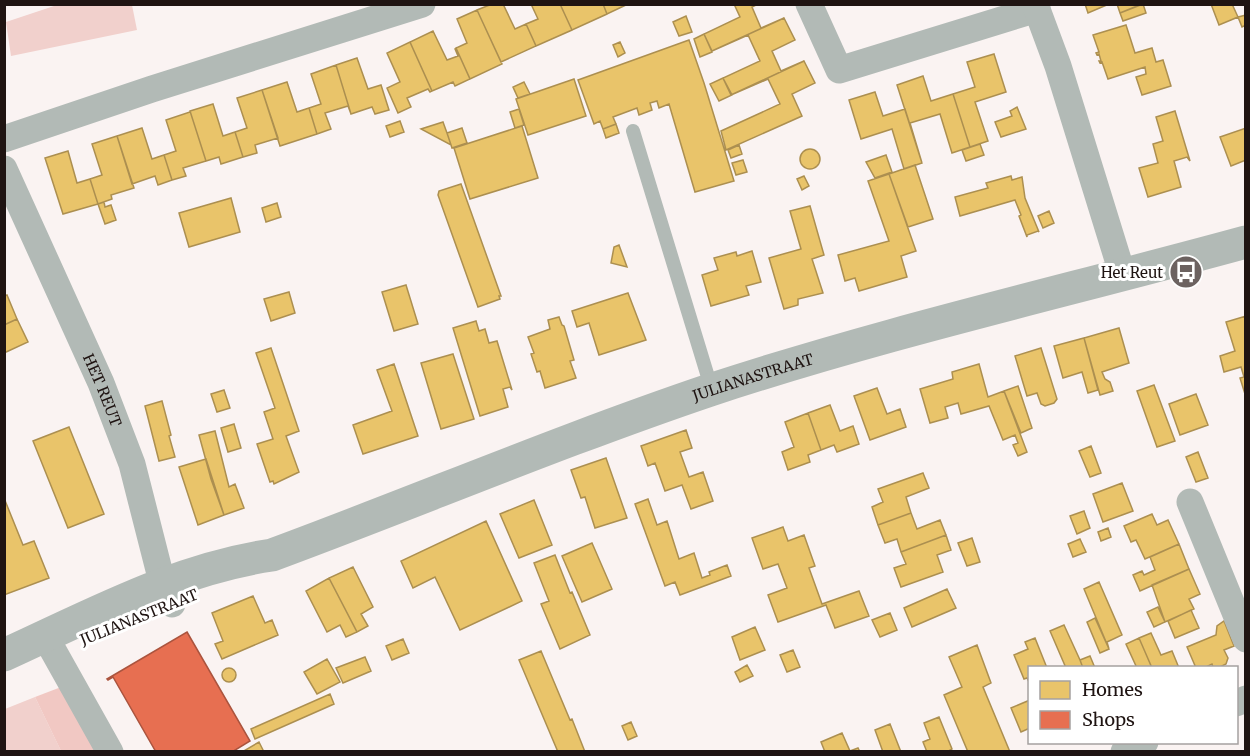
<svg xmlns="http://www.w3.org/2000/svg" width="1250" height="756" font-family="Merriweather,serif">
  <rect width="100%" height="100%" fill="#faf3f2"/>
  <path fill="#f1d0cc" d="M60,4L132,5L137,30L11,56L6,22Z
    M35,697L61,751H5V709Z"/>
  <path fill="#f1c8c3" d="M69,684L108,751H61L35,697Z"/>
  <path fill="#e9c46a" stroke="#ac8f50" stroke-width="1.5" d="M492,4H503L515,29L526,24L536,46L501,62L477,10Z
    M531,4H560L572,30L536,46L526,24L538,19Z
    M560,4H603L607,14L572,30Z
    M603,4H628L607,14Z
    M734,4H758L752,7L761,28L784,18L712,51L704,34L740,17Z
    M1085,4H1109L1088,13Z
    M1117,4H1142L1120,13Z
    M1143,4L1146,13L1123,21L1120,13Z
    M1211,4H1232L1238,17L1219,25Z
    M477,10L502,64L470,79L456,48L467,43L457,19Z
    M1246,15V25L1242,27L1238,17Z
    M686,16L692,32L679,36L673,22Z
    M784,18L795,40L772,51L781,71L804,61L731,95L723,78L760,61L748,35L712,51Z
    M1126,25L1135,53L1152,48L1156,62L1163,60L1171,86L1142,95L1136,77L1146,74L1145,67L1108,79L1102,62L1100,63L1099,61H1101L1099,54L1097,55L1096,53L1099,52L1093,35Z
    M433,31L447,60L458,56L455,49L456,48L470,79L455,86L453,82L432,91L410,42Z
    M704,34L712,52L700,57L694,39Z
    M689,40L704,83L734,181L695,192L669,104L659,108L657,101L650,103L652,110L639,115L637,108L613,117L616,124L603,129L600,121L594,124L578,80Z
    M410,42L432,91L430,92L428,89L407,98L411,107L398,113L387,88L400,82L387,53Z
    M620,42L625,53L618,57L613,45Z
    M994,54L1006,92L975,102L988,141L970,147L953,94L975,87L967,62Z
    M357,58L368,89L381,85L389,110L375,114L372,107L351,114L336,65Z
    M804,61L815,83L792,94L802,116L726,150L721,131L780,104L768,79L731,95Z
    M336,65L351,114L348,106L325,113L331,129L317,134L309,108L321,104L311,74Z
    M923,76L931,101L953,94L970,147L952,153L940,114L910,123L922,163L897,85Z
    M723,78L732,95L719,101L710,84Z
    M574,79L586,116L528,135L516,99Z
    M287,82L297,112L309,108L317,134L280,146L262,90Z
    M524,82L530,94L518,98L513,87Z
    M262,90L278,138L255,145L257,153L243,157L235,132L247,128L237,98Z
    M875,92L883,116L905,109L922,163L904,169L892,129L861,139L849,100Z
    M213,104L223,136L235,132L243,157L221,164L219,157L206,161L190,111Z
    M1017,107L1026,129L1001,137L995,122L1012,116L1010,111Z
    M519,109L524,125L515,128L510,112Z
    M1175,111L1190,161L1187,157L1174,161L1181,187L1148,197L1139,168L1158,163L1153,144L1163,141L1156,117Z
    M190,112V111L206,161L183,168L186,176L172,180L164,155L176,151L166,120Z
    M400,121L404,132L390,137L386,126Z
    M443,122L447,133L451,145L421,129Z
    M616,124L619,133L606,138L603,129Z
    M522,126L538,178L470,199L454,148Z
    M142,128L152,159L164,155L172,180L158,185L155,176L132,184L117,136Z
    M462,128L467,143L452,148L447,133Z
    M1246,128V160L1231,166L1220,137Z
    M117,136L134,188L111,195L112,199L98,204L90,179L102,175L92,144Z
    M980,144L984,155L966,161L962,150Z
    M739,145L742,154L731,158L728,150Z
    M800 159a10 10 0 1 1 20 0a10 10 0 1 1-20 0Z
    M68,151L77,183L90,179L98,204L63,214L45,158Z
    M886,155L892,172L875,178L866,162Z
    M743,160L747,172L736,175L732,163Z
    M915,165L933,219L908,227L889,174Z
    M889,174L916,251L901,256L907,277L859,291L855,278L845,281L838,255L889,241L868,181Z
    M804,176L809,186L802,190L797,179Z
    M1011,176L1012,180L1022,177L1025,198L1039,232L1038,231L1027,235V237L1019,216L1021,215L1015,200L960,216L955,197L988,188L986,183Z
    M461,184L501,296H499L500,299L478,307L438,195L439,191Z
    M231,198L240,232L189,247L179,213Z
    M104,202L105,207L111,205L116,220L105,224L98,204Z
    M277,203L281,217L266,222L262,208Z
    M810,206L824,255L812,259L823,293L798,299V305L784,309L769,258L801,249L790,211Z
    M1049,211L1054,223L1043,228L1038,216Z
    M619,245L627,267L611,263L614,247Z
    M752,251L761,282L746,286L749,295L711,306L702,275L718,270L714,258L736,252L737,256Z
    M406,285L418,324L394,331L382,292Z
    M289,292L295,313L271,321L264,299Z
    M628,293L646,340L599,355L589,323L577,327L572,311Z
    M7,295L17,319L4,325V296Z
    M1246,316V394H1245L1240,378L1244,377L1241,367L1224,372L1220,356L1235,351L1226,322Z
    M559,317L562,325L564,326L574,360L570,361L576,378L545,388L540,371L537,372L531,354L534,353L528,337L550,329L548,320Z
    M17,319L28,342L4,353V325Z
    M476,321L479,331L485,329L489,343L497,341L512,390L510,387L503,389L508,407L480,416L453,328Z
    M1119,328L1129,363L1102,372L1105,379L1110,382L1113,391L1100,395L1084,338Z
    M1084,338L1098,390L1088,393L1082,372L1063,378L1054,346Z
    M271,348L299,431L286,436L299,472L274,484L273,481L270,482L257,444L273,439L264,412L275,408L256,353Z
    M1041,348L1057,399L1054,403L1045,406L1041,404L1037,393L1027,396L1015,356Z
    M453,354L474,419L441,429L421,363Z
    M394,364L418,436L363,454L353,425L392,411L377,370Z
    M979,364L988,397L1004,391L1027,452L1018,456L1013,445L1018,443L1015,435L1003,440L989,406L961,414L958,403L945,407L948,418L930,423L920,389L953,379L952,372Z
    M1154,385L1175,441L1157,447L1137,391Z
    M1018,386L1032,428L1021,433L1004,391Z
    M877,388L887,414L900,409L906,427L870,440L854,396Z
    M224,390L230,408L217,412L211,394Z
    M1196,394L1208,425L1180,435L1169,404Z
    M162,401L171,435L169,436L175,457L159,461L145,406Z
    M830,405L840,431L853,426L859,444L837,452L834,445L821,450L808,413Z
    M808,413L821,450L808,455L810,462L788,470L782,452L794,447L785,422Z
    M234,424L241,448L228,452L221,428Z
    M69,427L104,514L68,528L33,441Z
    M686,430L692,448L680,452L689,477L703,472L713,501L691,509L682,485L665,491L655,463L648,466L641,446Z
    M215,431L229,487L235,484L244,508L224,515L211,479L199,435Z
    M1091,446L1101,473L1090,477L1079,451Z
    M1198,452L1208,478L1196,482L1186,457Z
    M606,458L627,518L595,528L585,497L581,498L571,470Z
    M206,459L224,515L198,525L179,467Z
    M923,473L929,488L906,497L911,513L878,525L872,507L883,502L878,489Z
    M1122,483L1133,511L1103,522L1093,494Z
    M4,498L23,545L34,541L49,578L4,595Z
    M648,499L657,525L667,521L679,559L694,553L702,578L710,575L709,572L727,565L731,576L680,595L675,582L665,586L635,504Z
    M534,500L552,545L519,558L500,514Z
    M1084,511L1090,528L1077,534L1070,516Z
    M911,513L917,529L940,520L946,535L901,552L897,539L885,543L878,525Z
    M1152,514L1157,525L1168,520L1179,544L1145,559L1136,540L1131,542L1124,526Z
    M486,521L522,601L460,630L435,577L413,588L401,561Z
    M783,527L788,541L804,535L815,566L809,568L822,604L859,591L869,616L835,628L826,605L778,622L768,595L787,588L778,564L763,569L752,538Z
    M1108,528L1111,537L1101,541L1098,532Z
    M946,535L951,550L937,555L943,572L901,587L894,568L906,564L901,552Z
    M972,538L980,562L967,566L958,543Z
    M1080,539L1086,552L1073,557L1068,544Z
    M592,543L612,589L582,602L562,556Z
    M1179,544L1189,569L1140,591L1133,575L1142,571L1144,575L1155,570L1150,557Z
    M555,555L570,593L572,592L590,635L560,649L541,604L549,601L534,563Z
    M353,567L373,607L361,614L368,626L357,632L329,578Z
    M1189,569L1200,594L1189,599L1194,609L1165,622L1152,585Z
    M329,578L357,632L346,637L340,625L327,632L306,591Z
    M1099,582L1122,635L1107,642L1109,649L1084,589Z
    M947,589L956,608L912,627L904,608Z
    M253,596L265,623L272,620L278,635L222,659L215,644L223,641L212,613Z
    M1158,607L1165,622L1154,627L1147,612Z
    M1191,610L1199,628L1175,638L1168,621Z
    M890,613L897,630L880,637L872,620Z
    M1095,618L1109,649L1100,653L1087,622Z
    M1224,621L1234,646L1224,650L1228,658L1226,664L1218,668L1213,667L1212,664L1204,668H1196L1187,647L1216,635L1217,626Z
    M1064,625L1080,660L1083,668H1066L1050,631Z
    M755,627L765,650L740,660L732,637Z
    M1151,633L1161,655L1172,651L1179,668H1152L1139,638Z
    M1035,638L1047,668H1030V684L1027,678L1024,679L1014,655L1028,649L1025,642Z
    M1139,638L1152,668H1133L1136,666L1126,644Z
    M403,639L409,653L392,660L386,646Z
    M977,645L991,683L983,687L1010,752H968L944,695L962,687L949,657Z
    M793,650L800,667L787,672L780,655Z
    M541,651L570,720L572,719L585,752H558L519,660Z
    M1090,656L1095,668H1083L1080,660Z
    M365,657L371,671L343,683L336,668Z
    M327,659L340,682L317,694L304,672Z
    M747,665L753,676L740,682L735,672Z
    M222 675a7 7 0 1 1 14 0a7 7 0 1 1-14 0Z
    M330,694L334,704L255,739L251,729Z
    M1030,700V728L1021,732L1011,708Z
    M939,717L952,749L947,752H927L923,742L930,739L924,723Z
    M631,722L637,736L628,740L622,726Z
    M890,724L901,752H883L875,730Z
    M842,733L850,751L858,748L860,752H825L821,742Z
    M259,742L264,752H242Z"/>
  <path fill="#e76f51" stroke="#ab543e" stroke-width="1.5" d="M187,632L250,741L232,752H156L113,677L108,680L107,679Z"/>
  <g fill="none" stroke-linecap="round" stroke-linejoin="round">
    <path stroke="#b2bab6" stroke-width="14" d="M633,131L712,390"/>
    <g stroke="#b2bab6" stroke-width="27">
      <path d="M809,4L839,70L1037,9"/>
      <path d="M1035,4L1058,66L1123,276"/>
      <path d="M4,139L152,89L422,4"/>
      <path id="s1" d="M4,169L101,383L132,464L159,570L172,604"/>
      <path d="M1190,502L1246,639"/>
      <path d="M45,636L110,752"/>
      <path d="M1236,703L1246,699"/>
      <path d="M1124,752L1145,742"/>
    </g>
    <path stroke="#b2bab6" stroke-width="33" id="s2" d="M4,655C92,615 176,569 272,555C418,501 562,440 710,390C886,332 1067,291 1246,242"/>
  </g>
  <defs>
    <symbol id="bus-disc" viewBox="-11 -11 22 22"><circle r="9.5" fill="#6c6260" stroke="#fff"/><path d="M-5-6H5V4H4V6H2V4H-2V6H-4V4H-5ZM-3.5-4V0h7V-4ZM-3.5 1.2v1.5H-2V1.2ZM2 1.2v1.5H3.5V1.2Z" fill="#fff"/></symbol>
  </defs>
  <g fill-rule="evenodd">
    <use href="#bus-disc" x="1167" y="253" width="38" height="38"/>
  </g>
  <g text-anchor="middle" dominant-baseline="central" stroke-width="6" stroke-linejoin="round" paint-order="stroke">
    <g font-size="15" fill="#1f1412" stroke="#fff" text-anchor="end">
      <text x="1163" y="272">Het Reut</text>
    </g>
    <g font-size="15" fill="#1f1412" stroke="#fff">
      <text stroke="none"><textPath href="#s2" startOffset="800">JULIANASTRAAT</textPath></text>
      <text stroke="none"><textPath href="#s1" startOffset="242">HET REUT</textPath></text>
      <text transform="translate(139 617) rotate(-22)">JULIANASTRAAT</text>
    </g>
  </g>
  <rect width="1250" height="756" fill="none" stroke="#1f1412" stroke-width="12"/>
  <rect x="1028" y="666" width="210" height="78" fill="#ffffff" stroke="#a5a1a0" stroke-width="1.5"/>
  <rect x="1040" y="681" width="30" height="18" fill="#e9c46a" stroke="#a5a1a0" stroke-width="1.5"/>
  <text x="1082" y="696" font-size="18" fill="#1f1412">Homes</text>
  <rect x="1040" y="711" width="30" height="18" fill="#e76f51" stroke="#a5a1a0" stroke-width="1.5"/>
  <text x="1082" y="726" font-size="18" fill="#1f1412">Shops</text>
</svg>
